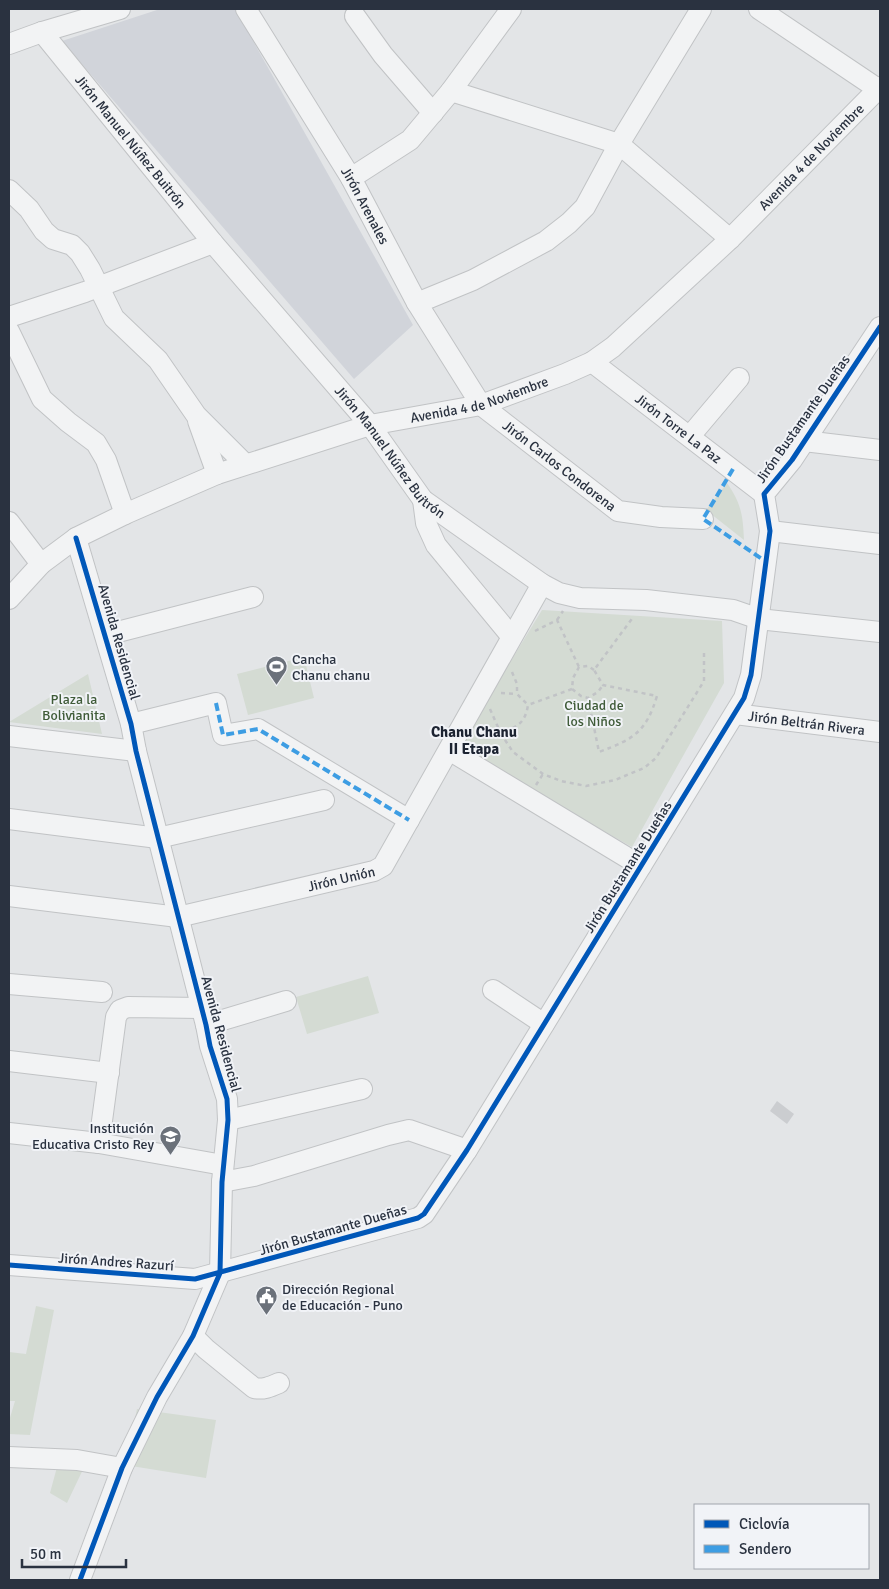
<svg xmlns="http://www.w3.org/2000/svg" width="889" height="1589" font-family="Signika,sans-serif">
  <rect width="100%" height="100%" fill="#e3e5e7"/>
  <path fill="#d1d4da" d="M160,9H235L413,325L354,379L62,41Z"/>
  <path fill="#d4dbd3" d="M727,483C741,503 743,515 744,540L706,510Z
    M542,610L722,621L724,683L632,847L457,749Z
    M304,657L314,698L248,715L237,674Z
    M88,674L102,734L9,722Z
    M368,976L379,1013L307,1034L296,997Z
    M36,1306L54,1310L30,1435L9,1434V1421L15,1401H9V1352L26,1354Z
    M137,1409L216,1420L206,1478L125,1465Z
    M60,1456L88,1459L67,1503L50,1493Z"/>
  <path fill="#cbcdd0" d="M777,1101L794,1114L787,1124L770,1111Z"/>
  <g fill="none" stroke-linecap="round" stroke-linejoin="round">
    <defs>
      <g id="minor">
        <path id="s1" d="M246,9L351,178L417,303L481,405L618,511L661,517L703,519"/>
        <path d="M759,9L878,89"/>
        <path d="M355,16L383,55L433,113"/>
        <path id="s2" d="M42,32L213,243L370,425L423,500L542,584L559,593L580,598L646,600L733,610L759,619L880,632"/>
        <path d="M9,44L42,32L120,9"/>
        <path d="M451,91L619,144L730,239"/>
        <path d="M351,178L410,140L451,91L511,9"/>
        <path d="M9,190L29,209L44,231L53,239L72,245L80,253L90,269L114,318L158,360L196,415L245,464"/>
        <path d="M417,303L473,280L546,241L569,223L585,207L619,144L701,9"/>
        <path d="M9,317L85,292L213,243"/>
        <path d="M9,331L42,399L68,422L96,443L106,460L125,514"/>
        <path id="s3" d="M592,362L764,494"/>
        <path d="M198,421L217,474"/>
        <path d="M690,436L739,378"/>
        <path d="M804,441L880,450"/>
        <path d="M423,500L426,523L436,545L511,636"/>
        <path d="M9,522L41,564"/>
        <path d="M770,531L880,544"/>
        <path d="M76,538L131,724L136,751L206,1025L210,1046L227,1099L228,1120L222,1182L220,1273L193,1336L157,1397L122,1468L80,1580"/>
        <path id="s4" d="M9,599L41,564L76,538L125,514L217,474L370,425L481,405L565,374L592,362L613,347L730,239L880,87"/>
        <path d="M106,635L253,597"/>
        <path id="s5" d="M735,714L880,732"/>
        <path d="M131,724L216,703L223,735L258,729L409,820"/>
        <path d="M9,736L136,751"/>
        <path d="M449,750L641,866"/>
        <path d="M9,819L158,838L324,800"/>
        <path id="s6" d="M9,896L178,917L374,871L383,866L542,584"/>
        <path d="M9,984L102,992"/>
        <path d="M493,990L544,1024"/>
        <path d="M206,1025L286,1001"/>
        <path d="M9,1061L109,1073"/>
        <path d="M228,1120L362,1089"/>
        <path d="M9,1133L99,1143L223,1165"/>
        <path d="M99,1143L116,1017L120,1010L128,1007L201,1008"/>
        <path d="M222,1182L254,1176L388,1135L409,1130L467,1150"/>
        <path d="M9,1265L195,1279L418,1218L424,1214L467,1150L744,698L751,675L770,531L764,494L792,460L880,327"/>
        <path d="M193,1336L206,1349L254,1388C263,1390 270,1387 279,1383"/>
        <path d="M9,1457L77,1460L122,1468"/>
      </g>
    </defs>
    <use href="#minor" stroke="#c1c3c5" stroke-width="22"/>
    <path stroke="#c1c3c6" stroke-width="2.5" stroke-dasharray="4 4" stroke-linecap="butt" d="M557,620L563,611
      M535,631L557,620L579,667
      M594,670L588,666L579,667L573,678L572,689L581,696L588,698L598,692L603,685
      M512,672L517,684V694L528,705
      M572,689L528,705C525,724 517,726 501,734L513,752L543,774L561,781L586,786L615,780L644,768L656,758L704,681V650
      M501,693L517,694
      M588,698L599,752C634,739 646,732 657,696L603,685L594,670L634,616
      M490,709L501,734
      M536,785L543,774"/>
    <use href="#minor" stroke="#f2f3f4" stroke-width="20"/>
    <path stroke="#3d9de3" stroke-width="4" stroke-dasharray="8 4" stroke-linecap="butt" d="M733,469L703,519L765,561
      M216,703L223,735L258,729L409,820"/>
    <defs>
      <path id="cycleway" d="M76,538L131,724L136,751L206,1025L210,1046L227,1099L228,1120L222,1182L220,1273L193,1336L157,1397L122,1468L80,1580
        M9,1265L195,1279L418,1218L424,1214L467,1150L744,698L751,675L770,531L764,494L792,460L880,327"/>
    </defs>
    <use href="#cycleway" stroke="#f1f3f7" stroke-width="8"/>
    <use href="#cycleway" stroke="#0057b8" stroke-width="5"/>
  </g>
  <defs>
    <symbol id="stadium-pin" viewBox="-11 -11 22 30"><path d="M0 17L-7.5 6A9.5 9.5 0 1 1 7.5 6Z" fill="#6b717a" stroke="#f1f3f7"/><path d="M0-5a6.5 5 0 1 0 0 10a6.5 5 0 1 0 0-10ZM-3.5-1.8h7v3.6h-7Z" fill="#fff"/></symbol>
    <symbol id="school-pin" viewBox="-11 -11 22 30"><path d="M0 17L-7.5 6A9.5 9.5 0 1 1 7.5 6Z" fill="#6b717a" stroke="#f1f3f7"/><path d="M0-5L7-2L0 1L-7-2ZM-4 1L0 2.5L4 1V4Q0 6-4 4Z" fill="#fff"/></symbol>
    <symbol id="civic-pin" viewBox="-11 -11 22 30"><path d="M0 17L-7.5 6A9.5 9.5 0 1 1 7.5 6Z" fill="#6b717a" stroke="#f1f3f7"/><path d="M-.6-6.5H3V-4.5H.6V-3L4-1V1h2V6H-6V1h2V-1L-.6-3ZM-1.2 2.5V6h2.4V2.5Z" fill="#fff"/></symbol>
  </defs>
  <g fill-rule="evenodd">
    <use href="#stadium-pin" x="264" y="654" width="25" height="34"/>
    <use href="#school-pin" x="158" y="1124" width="25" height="34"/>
    <use href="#civic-pin" x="254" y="1284" width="25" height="34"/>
  </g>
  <g text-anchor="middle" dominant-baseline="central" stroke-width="4" stroke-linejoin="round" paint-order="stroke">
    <g font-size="14" fill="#2a3240" stroke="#f1f3f7">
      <text stroke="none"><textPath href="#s2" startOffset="141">Jirón Manuel Núñez Buitrón</textPath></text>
      <text stroke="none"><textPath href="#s4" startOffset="939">Avenida 4 de Noviembre</textPath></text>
      <text stroke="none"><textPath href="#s1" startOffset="230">Jirón Arenales</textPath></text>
      <text stroke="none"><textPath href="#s4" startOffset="519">Avenida 4 de Noviembre</textPath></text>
      <text transform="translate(803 419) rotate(-55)">Jirón Bustamante Dueñas</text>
      <text stroke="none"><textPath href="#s3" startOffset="109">Jirón Torre La Paz</textPath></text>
      <text stroke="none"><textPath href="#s2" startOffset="546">Jirón Manuel Núñez Buitrón</textPath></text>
      <text stroke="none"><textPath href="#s1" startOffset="560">Jirón Carlos Condorena</textPath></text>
      <text transform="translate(119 642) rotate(74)">Avenida Residencial</text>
      <text stroke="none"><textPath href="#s5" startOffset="72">Jirón Beltrán Rivera</textPath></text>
      <text transform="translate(628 867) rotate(-58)">Jirón Bustamante Dueñas</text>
      <text stroke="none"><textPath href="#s6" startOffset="338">Jirón Unión</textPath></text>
      <text transform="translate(221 1034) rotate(75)">Avenida Residencial</text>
      <text transform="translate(333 1230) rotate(-16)">Jirón Bustamante Dueñas</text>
      <text transform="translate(116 1262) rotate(4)">Jirón Andres Razurí</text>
    </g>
    <g font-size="14" fill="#2a3240" stroke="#f1f3f7" text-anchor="start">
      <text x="292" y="659">Cancha<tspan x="292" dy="16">Chanu chanu</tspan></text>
      <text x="154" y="1128" text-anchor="end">Institución<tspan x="154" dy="16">Educativa Cristo Rey</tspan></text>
      <text x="282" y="1289">Dirección Regional<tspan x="282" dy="16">de Educación - Puno</tspan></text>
    </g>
    <g font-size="14" fill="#3f5b38" stroke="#f1f3f7">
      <text x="74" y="699">Plaza la<tspan x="74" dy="16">Bolivianita</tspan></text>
      <text x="594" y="705">Ciudad de<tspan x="594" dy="16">los Niños</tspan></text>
    </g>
    <g font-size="15" font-weight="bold" fill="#1c2331" stroke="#f1f3f7">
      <text x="474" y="732">Chanu Chanu<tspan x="474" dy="17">II Etapa</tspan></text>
    </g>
  </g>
  <rect width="889" height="1589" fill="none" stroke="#2a3240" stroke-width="20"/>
  <rect x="694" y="1504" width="175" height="65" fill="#f1f3f7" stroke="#a1a6ae"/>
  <rect x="704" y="1520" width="25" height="8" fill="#0057b8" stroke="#a1a6ae"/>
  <text x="739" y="1529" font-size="15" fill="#2a3240">Ciclovía</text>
  <rect x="704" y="1545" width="25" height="8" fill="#3d9de3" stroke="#a1a6ae"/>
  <text x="739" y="1554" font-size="15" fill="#2a3240">Sendero</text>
  <path d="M22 1559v8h104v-8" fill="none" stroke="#2a3240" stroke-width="2.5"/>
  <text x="30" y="1559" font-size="15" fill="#2a3240" stroke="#f1f3f7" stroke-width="4" paint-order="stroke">50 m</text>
</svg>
